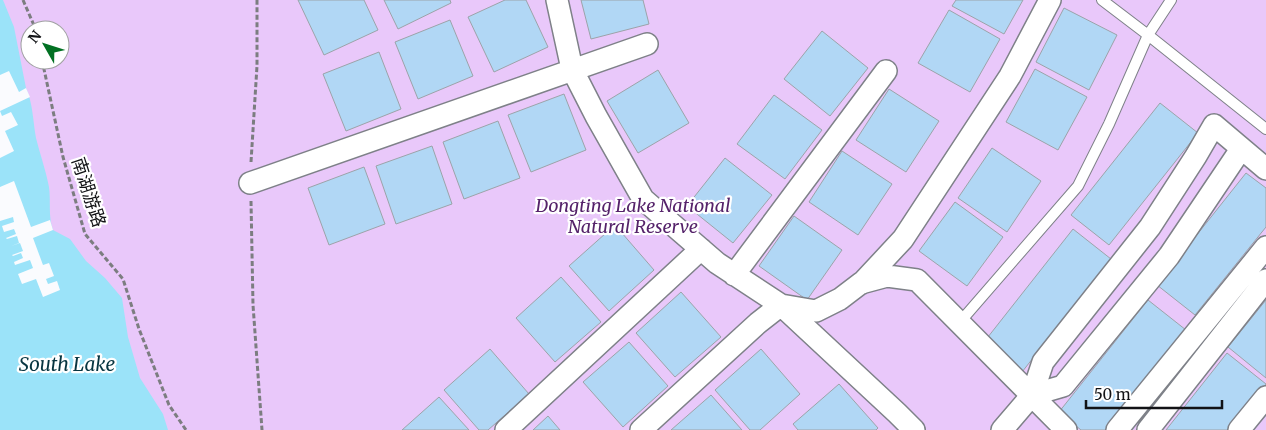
<svg xmlns="http://www.w3.org/2000/svg" width="1266" height="430" font-family="Merriweather,'Noto Sans SC',serif">
  <rect width="100%" height="100%" fill="#fafbfe"/>
  <path fill="#e9c8fa" fill-rule="evenodd" d="M0,0H1266V430H0ZM30,30H60V60H30Z"/>
  <path fill="#9be3f9" d="M0,0H3L14,27L26,88C33,103 33,122 36,138C40,154 46,171 49,187C51,202 48,216 53,230L70,239L86,261L105,278L122,298L128,337L140,378L163,414L168,430H0Z"/>
  <path fill="#fafbfe" d="M9,71L19,92L26,88L30,97L0,111V75Z
    M0,111L2,116L11,112L18,125L5,131L14,151L0,158Z
    M14,181L31,227L50,220L53,230L33,238L43,265L49,263L54,276L46,279L48,284L57,281L60,290L43,297L36,279L22,284L18,274L33,268L30,260L15,265L14,262L23,258L21,253L13,256L12,255L23,251L20,243L11,246L19,243L17,236L7,239L6,238L16,234L14,229L4,232L2,226L14,222L13,217L0,221V187Z"/>
  <path fill="#b1d7f5" stroke="#9ca3a9" d="M298,0H364L378,30L324,55Z
    M384,0H450L451,3L398,29Z
    M505,0H526L548,47L494,72L468,17Z
    M581,0H643L649,24L591,39Z
    M956,0H1023L1004,34L952,6Z
    M1064,8L1117,35L1089,90L1036,62Z
    M949,10L1000,39L970,92L918,63Z
    M450,20L473,76L418,99L395,42Z
    M822,31L868,68L830,116L784,79Z
    M379,52L401,109L346,131L323,74Z
    M1035,69L1087,97L1058,150L1006,122Z
    M658,70L689,123L638,153L607,101Z
    M889,89L939,121L906,172L856,140Z
    M564,94L586,150L531,172L508,115Z
    M774,95L822,130L785,179L737,144Z
    M1160,103L1198,133L1109,245L1071,215Z
    M498,121L520,178L464,199L443,142Z
    M432,146L452,204L396,224L376,166Z
    M992,148L1041,181L1007,232L958,198Z
    M842,151L892,184L858,235L809,202Z
    M725,158L772,195L733,243L687,206Z
    M364,167L385,224L329,245L308,188Z
    M1246,173L1266,188V227L1195,315L1157,285Z
    M955,202L1003,237L967,286L919,251Z
    M794,216L842,250L807,300L759,266Z
    M615,225L654,270L609,311L569,266Z
    M1073,229L1111,259L1022,372L984,342Z
    M561,277L601,322L555,362L516,318Z
    M681,292L721,337L675,377L636,333Z
    M1148,300L1186,330L1107,430H1081L1059,412Z
    M1266,300V378L1228,347Z
    M629,342L668,386L623,427L583,382Z
    M490,349L529,394L488,430H479L444,390Z
    M761,349L800,394L760,430H750L715,390Z
    M1227,353L1266,384L1230,430H1166Z
    M839,384L878,428L876,430H798L793,424Z
    M711,395L742,430H671Z
    M439,397L469,430H402Z
    M548,416L560,430H533Z"/>
  <g fill="none" stroke-linecap="round" stroke-linejoin="round">
    <defs>
      <path id="lane" d="M1102,0L1148,35L1266,129
        M960,322L1078,186L1109,124L1148,35L1171,0"/>
      <path id="street" d="M557,0L572,69L596,116L643,199L717,263L781,305L897,413L914,430
        M250,183L647,44
        M734,275L886,71
        M862,283L903,239L1010,76L1050,0
        M1032,395L1063,386L1169,256L1241,149
        M506,430L701,249
        M641,430L758,323L781,305L816,311L840,299L861,283L887,276L917,280L1066,430
        M1002,430L1032,395L1043,362L1150,227L1196,156L1214,125L1266,169
        M1117,430L1266,247
        M1148,430L1266,280
        M1239,430L1266,397"/>
    </defs>
    <use href="#lane" stroke="#7e8188" stroke-width="12"/>
    <use href="#street" stroke="#7e8188" stroke-width="24"/>
    <path stroke="#7c7d80" stroke-width="3" stroke-dasharray="5 2.5" stroke-linecap="butt" d="M23,0L36,30
      M42,60L63,157L85,234L123,279L139,329L169,405L186,430
      M251,162L257,66V0
      M251,201L253,305L262,430"/>
    <use href="#lane" stroke="#fff" stroke-width="10"/>
    <use href="#street" stroke="#fff" stroke-width="21"/>
  </g>
  <g text-anchor="middle" dominant-baseline="central" stroke-width="4.5" stroke-linejoin="round" paint-order="stroke">
    <g font-size="18" fill="#121316" stroke="#fff">
      <text transform="translate(89 192) rotate(72)">南湖游路</text>
    </g>
    <g font-size="18" font-style="italic" fill="#55226a" stroke="#fff">
      <text x="633" y="205">Dongting Lake National<tspan x="633" dy="21">Natural Reserve</tspan></text>
    </g>
    <g font-size="19" font-style="italic" fill="#073541" stroke="#fff">
      <text x="67" y="364">South Lake</text>
    </g>
  </g>
  <g transform="translate(45 45) rotate(309)"><circle r="24" fill="#ffffff" stroke="#a0a1a2"/>
  <path d="M0-4L9 19L0 12L-9 19Z" fill="#027123"/>
  <text y="-8" font-size="14" font-weight="bold" text-anchor="middle" fill="#121316">N</text>
  </g>
  <path d="M1086 400v8h136v-8" fill="none" stroke="#121316" stroke-width="2.5"/>
  <text x="1094" y="400" font-size="15" fill="#121316" stroke="#ffffff" stroke-width="4" paint-order="stroke">50 m</text>
</svg>
